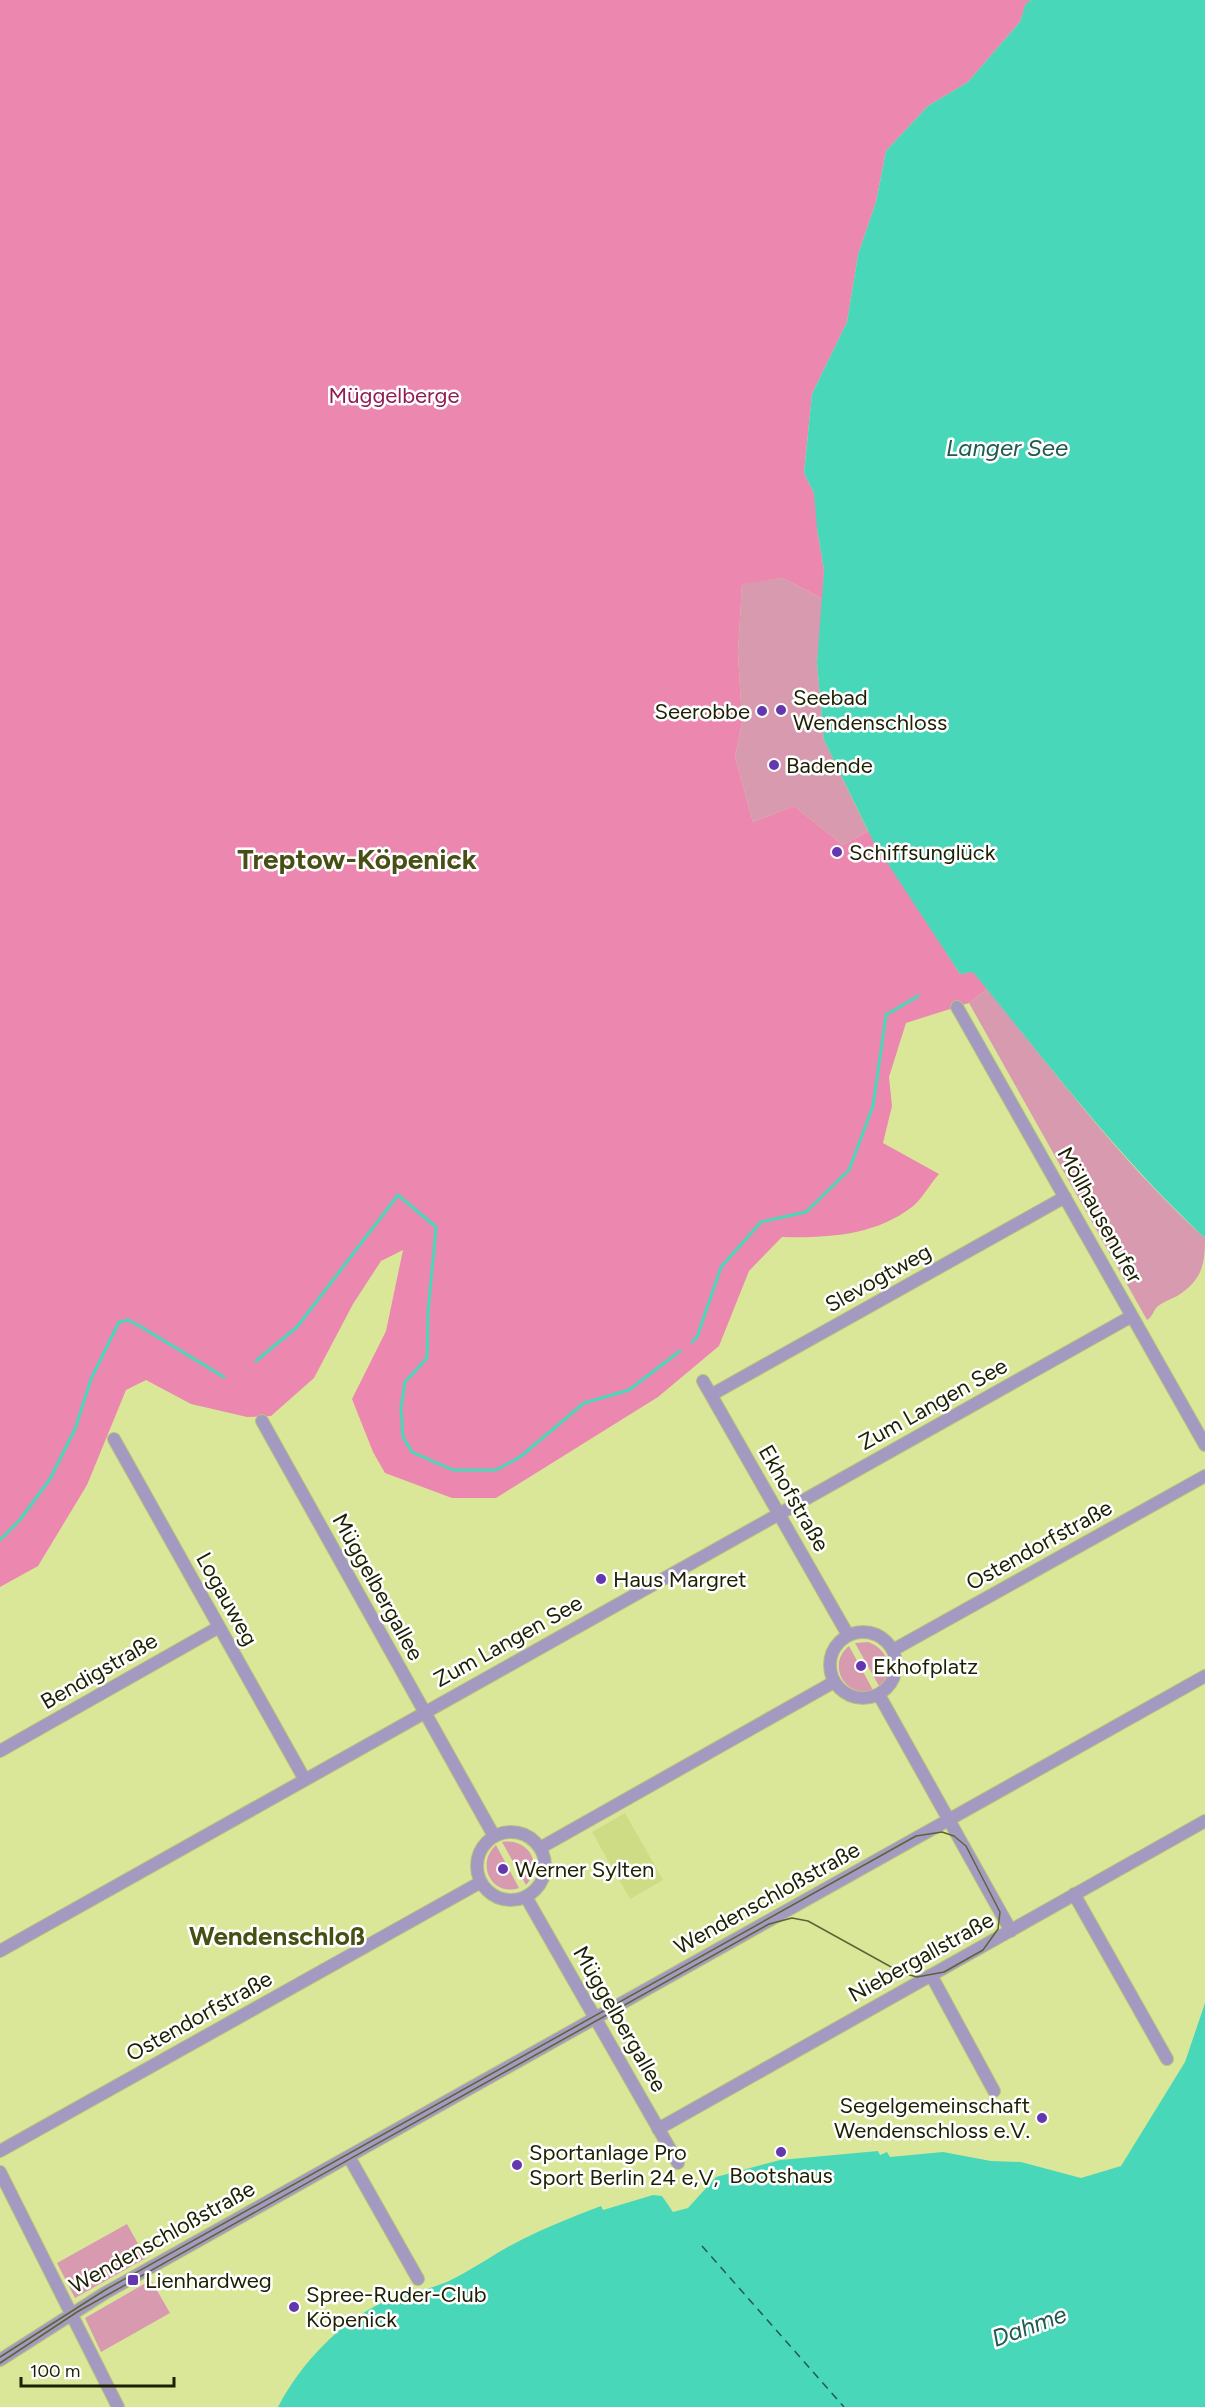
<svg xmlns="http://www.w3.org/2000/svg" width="1205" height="2407" font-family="Figtree,sans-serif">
  <rect width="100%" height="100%" fill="#dae799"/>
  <path fill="#cedc85" d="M625,1813L663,1880L630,1899L592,1832Z"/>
  <path fill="#d79aaf" d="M783,578L823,599L817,663L824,740L868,831L843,845L794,806L753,822L735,757L742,722L738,653L742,583Z
    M987,989C1057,1075 1123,1164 1205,1238C1205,1262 1203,1277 1183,1292C1176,1298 1166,1300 1158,1306C1153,1310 1153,1317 1147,1320L969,1003Z
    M868,1642C887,1648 898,1672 879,1686L855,1643Z
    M849,1646L873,1690C845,1699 826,1664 849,1646Z
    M502,1842C529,1838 544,1865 526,1885Z
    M496,1845L519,1888C492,1897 475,1864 496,1845Z
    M127,2224L146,2258L75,2298L57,2263Z
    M151,2280L170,2313L101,2352L85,2318Z"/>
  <path fill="#ec88af" d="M0,0H1032L1026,4L1020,22L968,82L928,106L886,151L876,202L858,255L847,322L812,394L804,473L814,493L817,510V528L824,570L823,599L783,578L742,584L738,653L742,722L735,757L753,822L794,806L843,845L868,831L960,974L973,971L987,989L969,1003L906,1023L889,1077L892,1106L883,1143L939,1174C930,1184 922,1199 912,1207C874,1236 827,1238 782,1237L749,1271L719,1346L658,1397L496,1498H452L385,1473L373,1452L352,1399L386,1331L403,1250L381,1261L353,1304L314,1378L271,1416L247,1417L191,1404L146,1380L126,1390L87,1485L38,1566L0,1587Z"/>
  <path fill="#49d7b9" d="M1032,0H1205V1238C1119,1158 1047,1063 973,972L960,974L873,841L824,740L817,663L824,570L817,528L814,493L804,473L812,394L847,322L858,255L876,202L886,151L928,106L968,82L1020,22L1026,3Z
    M1205,2003V2407H278C300,2365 340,2321 384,2302C405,2293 429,2290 449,2281C474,2269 497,2252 521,2240C547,2227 574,2216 601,2206L603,2210L653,2195L662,2196L673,2212L688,2208L716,2177L780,2160L878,2151L880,2155L887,2152L890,2157L943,2152L991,2161L1021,2162L1081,2178L1121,2166L1185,2062Z"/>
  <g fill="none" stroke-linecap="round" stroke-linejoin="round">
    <path stroke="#49d7b9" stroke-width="3" d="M692,1342L697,1337L721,1267L761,1222L806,1212L849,1170L873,1106L886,1015L918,996
      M256,1361L297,1327L398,1195L436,1227L428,1313L427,1358L405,1382L401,1408L403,1437L412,1452L453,1470H496L520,1457L584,1403L629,1390L680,1351
      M0,1540L19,1521L50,1479L75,1429L91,1379L119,1322L128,1320L138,1325L224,1377"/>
    <path stroke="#215b4e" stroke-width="1.5" stroke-dasharray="8 6" stroke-linecap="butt" d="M702,2246L844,2407"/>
    <defs>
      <path id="minor" d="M957,1007L1205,1445
        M703,1381L848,1635
        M711,1395L1065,1197
        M262,1421L494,1836
        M114,1439L305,1780
        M830 1665a33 33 0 1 1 66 0a33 33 0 1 1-66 0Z
        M893,1650L1205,1476
        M879,1695L1011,1931
        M0,1751L219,1627
        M477 1866a34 34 0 1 1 68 0a34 34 0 1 1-68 0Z
        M540,1848L834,1682
        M1074,1894L1167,2059
        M526,1897L678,2163
        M0,1951L1132,1316
        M931,1975L994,2091
        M658,2129L1205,1821
        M0,2151L481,1882
        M349,2157L418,2279
        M0,2172L118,2407
        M0,2360L105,2293L1205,1676"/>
    </defs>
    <use href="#minor" stroke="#b8c37e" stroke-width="14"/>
    <use href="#minor" stroke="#a49ac1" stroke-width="12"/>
    <path stroke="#5d6335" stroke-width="1.5" d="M0,2357L105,2290L916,1836L942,1832L954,1836L966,1846L1000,1912L998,1929L983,1950L944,1972L917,1977L902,1973L808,1921L792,1918L769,1924L77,2312L0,2363"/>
  </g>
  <g fill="#6437ae" stroke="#fff" stroke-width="2">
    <circle cx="781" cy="710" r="6"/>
    <circle cx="762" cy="711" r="6"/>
    <circle cx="774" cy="765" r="6"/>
    <circle cx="837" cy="852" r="6"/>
    <circle cx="601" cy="1579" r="6"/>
    <circle cx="861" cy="1666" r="6"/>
    <circle cx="503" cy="1869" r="6"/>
    <circle cx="1042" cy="2118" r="6"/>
    <circle cx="781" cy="2152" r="6"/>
    <circle cx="517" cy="2165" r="6"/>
    <rect x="127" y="2274" width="12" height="12" rx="3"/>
    <circle cx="294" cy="2307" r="6"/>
  </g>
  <g text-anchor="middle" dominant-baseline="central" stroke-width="5" stroke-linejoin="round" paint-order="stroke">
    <g font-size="22" fill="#901b55" stroke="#fff">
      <text x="394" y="395">Müggelberge</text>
    </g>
    <g font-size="22" fill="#1d2002" stroke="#fff" text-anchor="start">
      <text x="793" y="697">Seebad<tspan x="793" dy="25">Wendenschloss</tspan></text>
      <text x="750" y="711" text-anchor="end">Seerobbe</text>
      <text x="786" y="765">Badende</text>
      <text x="849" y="852">Schiffsunglück</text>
      <text x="613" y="1579">Haus Margret</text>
      <text x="873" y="1666">Ekhofplatz</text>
      <text x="515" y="1869">Werner Sylten</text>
      <text x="1030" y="2105" text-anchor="end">Segelgemeinschaft<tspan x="1030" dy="25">Wendenschloss e.V.</tspan></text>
      <text x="529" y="2152">Sportanlage Pro<tspan x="529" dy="25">Sport Berlin 24 e,V,</tspan></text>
      <text x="781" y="2175" text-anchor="middle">Bootshaus</text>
      <text x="145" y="2280">Lienhardweg</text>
      <text x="306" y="2294">Spree-Ruder-Club<tspan x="306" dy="25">Köpenick</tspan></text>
    </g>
    <g font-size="22" fill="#1d2002" stroke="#fff">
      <text transform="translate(1100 1215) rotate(61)">Möllhausenufer</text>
      <text transform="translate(878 1278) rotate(-29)">Slevogtweg</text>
      <text transform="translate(933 1404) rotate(-29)">Zum Langen See</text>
      <text transform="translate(794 1498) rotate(60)">Ekhofstraße</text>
      <text transform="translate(1039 1545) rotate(-29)">Ostendorfstraße</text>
      <text transform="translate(378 1587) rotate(61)">Müggelbergallee</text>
      <text transform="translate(227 1599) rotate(61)">Logauweg</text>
      <text transform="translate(508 1641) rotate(-29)">Zum Langen See</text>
      <text transform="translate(99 1671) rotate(-30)">Bendigstraße</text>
      <text transform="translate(767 1898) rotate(-29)">Wendenschloßstraße</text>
      <text transform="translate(921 1957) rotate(-29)">Niebergallstraße</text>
      <text transform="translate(199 2016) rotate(-29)">Ostendorfstraße</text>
      <text transform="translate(620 2019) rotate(60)">Müggelbergallee</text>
      <text transform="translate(162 2237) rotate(-29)">Wendenschloßstraße</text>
    </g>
    <g font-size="24" font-style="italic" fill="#215b4e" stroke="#fff">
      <text x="1007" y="447">Langer See</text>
      <text transform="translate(1029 2326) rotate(-20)">Dahme</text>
    </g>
    <g font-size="26" font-weight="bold" fill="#484f14" stroke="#fff">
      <text x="277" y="1936">Wendenschloß</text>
    </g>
    <g font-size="28" font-weight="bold" fill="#484f14" stroke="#fff">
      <text x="357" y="859">Treptow-Köpenick</text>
    </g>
  </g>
  <path d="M21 2377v9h153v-9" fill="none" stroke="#1d2002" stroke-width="3"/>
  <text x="30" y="2377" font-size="18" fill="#1d2002" stroke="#ffffff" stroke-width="4.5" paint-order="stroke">100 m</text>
</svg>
